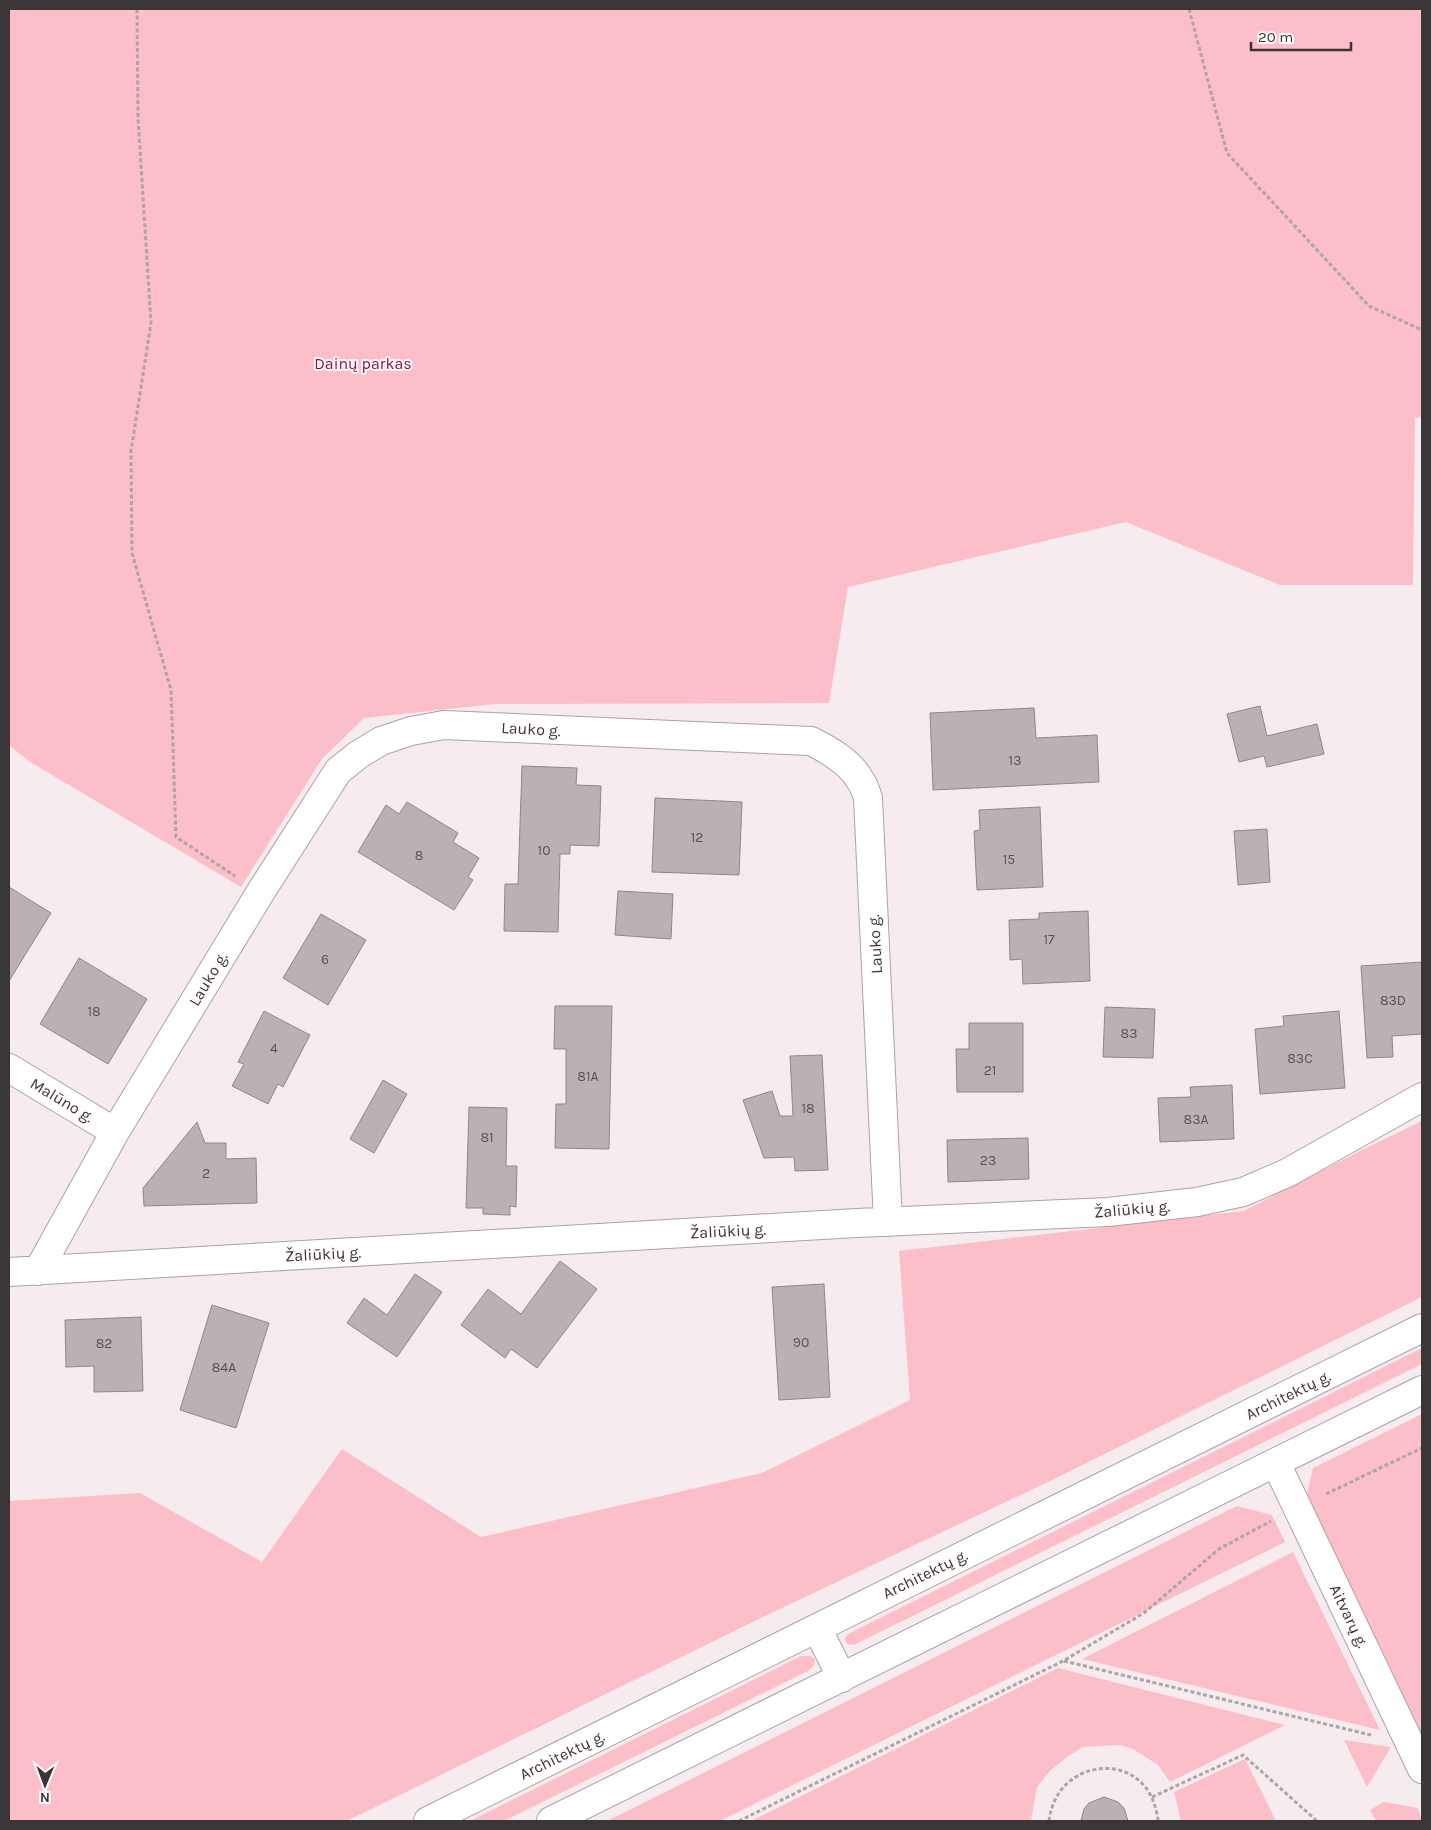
<svg xmlns="http://www.w3.org/2000/svg" width="1431" height="1830" font-family="Karla,sans-serif">
  <rect width="100%" height="100%" fill="#f6eced"/>
  <path fill="#fcbec9" d="M9,9H1422V417L1415,418L1413,585H1280L1126,522L848,587L829,703L495,704L364,718L322,759L241,887L30,762L9,745Z
    M1422,1121V1297L1048,1482L765,1616L347,1821H9V1501L140,1493L262,1562L342,1449L481,1537L762,1473L910,1400L899,1251L1244,1211L1358,1152Z
    M1422,1348V1364L854,1645L847,1644L845,1638L848,1634Z
    M1422,1414V1736L1306,1498L1313,1468Z
    M1237,1506L1272,1515L1285,1542L720,1821H607Z
    M1293,1552L1380,1730L1082,1659Z
    M801,1656H810L815,1659L814,1665L808,1671L504,1821H470Z
    M1058,1668L1285,1725L1170,1782L1158,1765L1133,1749L1120,1745L1083,1747L1067,1757L1050,1771L1037,1787L1031,1821H751Z
    M1344,1740L1391,1747L1367,1787Z
    M1245,1759L1276,1821H1181L1174,1792Z
    M1384,1802L1418,1808L1422,1821H1376L1370,1810Z"/>
  <path fill="#bbb1b2" stroke="#918789" d="M1260,706L1267,736L1317,724L1324,754L1267,767L1264,756L1239,762L1227,714Z
    M1034,708L1036,738L1097,735L1099,782L933,790L930,713Z
    M522,766L577,768L576,785L601,786L599,846L570,845V854H560L558,932L504,931L505,884H518Z
    M655,798L742,802L739,875L652,872Z
    M407,802L458,833L453,842L479,858L468,877L473,880L454,910L358,852L386,805L399,814Z
    M1040,807L1043,887L977,890L974,831L980,830L979,810Z
    M1267,829L1270,882L1238,885L1234,831Z
    M9,887L51,913L9,981Z
    M618,891L673,894L671,939L615,935Z
    M1088,911L1090,981L1023,984L1022,959L1010,960L1009,920L1039,919V913Z
    M321,914L366,940L328,1005L283,978Z
    M79,958L147,999L108,1064L40,1024Z
    M1422,962V1034L1392,1036L1393,1057L1367,1058L1361,966Z
    M555,1006H612L609,1149L555,1148L556,1104H566V1049H554Z
    M1105,1007L1155,1009L1153,1058L1103,1057Z
    M264,1011L310,1035L283,1087L278,1084L268,1104L232,1086L244,1064L238,1062Z
    M1339,1011L1345,1088L1260,1094L1255,1029L1284,1026L1283,1016Z
    M969,1023H1023V1092H957L956,1049H969Z
    M822,1055L828,1170L795,1171L794,1157L764,1158L743,1100L772,1091L780,1116H793L790,1056Z
    M383,1080L407,1094L374,1153L350,1139Z
    M1232,1085L1234,1139L1160,1142L1158,1098L1191,1097L1190,1087Z
    M469,1107L507,1108L506,1166H517L516,1207L510,1206V1215L483,1214V1208H466Z
    M197,1122L205,1143H226V1159L256,1158L257,1203L144,1206L143,1188Z
    M1028,1138L1029,1179L948,1182L947,1140Z
    M560,1261L597,1289L537,1368L511,1349L505,1358L461,1325L488,1289L521,1314Z
    M415,1274L442,1292L397,1357L347,1323L364,1298L387,1315Z
    M824,1284L830,1397L779,1400L772,1287Z
    M212,1305L269,1323L236,1428L180,1410Z
    M141,1317L143,1391L94,1392V1366L66,1367L65,1320Z
    M1104,1797L1118,1802L1124,1808L1128,1821H1081L1084,1809L1089,1803Z"/>
  <g fill="none" stroke-linecap="round" stroke-linejoin="round">
    <defs>
      <path id="street" d="M9,1068L115,1132
        M38,1271L115,1132L260,893L338,771L358,755L381,741L411,731L444,725L811,741C829,750 850,762 860,780C864,785 866,792 868,798L888,1222
        M9,1272L857,1223L1108,1212L1197,1202L1243,1192L1287,1173L1422,1097
        M1276,1463L1422,1769"/>
      <path id="primary" d="M817,1628L842,1678
        M428,1821L1422,1328
        M551,1821L1422,1390"/>
    </defs>
    <use href="#street" stroke="#aca2a4" stroke-width="30"/>
    <use href="#primary" stroke="#aca2a4" stroke-width="30"/>
    <path stroke="#ada5a6" stroke-width="3" stroke-dasharray="4 2.5" stroke-linecap="butt" d="M137,9L138,118L151,323L131,451L132,553L171,690L176,837L235,876
      M1189,9L1227,153L1369,306L1422,330
      M1326,1494L1422,1448
      M1064,1661L1371,1735
      M1152,1797L1243,1755L1317,1821
      M739,1821L1063,1661L1144,1613L1219,1549L1271,1521
      M1049,1821C1056,1759 1138,1749 1155,1806C1156,1811 1158,1816 1158,1821"/>
    <use href="#street" stroke="#fff" stroke-width="28"/>
    <use href="#primary" stroke="#fff" stroke-width="28"/>
  </g>
  <g text-anchor="middle" dominant-baseline="central" stroke-width="4" stroke-linejoin="round" paint-order="stroke">
    <g font-size="14" fill="#5a5555">
      <text x="1015" y="760">13</text>
      <text x="697" y="837">12</text>
      <text x="544" y="850">10</text>
      <text x="419" y="855">8</text>
      <text x="1009" y="859">15</text>
      <text x="1049" y="939">17</text>
      <text x="325" y="959">6</text>
      <text x="1393" y="1000">83D</text>
      <text x="94" y="1011">18</text>
      <text x="1129" y="1033">83</text>
      <text x="274" y="1048">4</text>
      <text x="1300" y="1058">83C</text>
      <text x="990" y="1070">21</text>
      <text x="588" y="1076">81A</text>
      <text x="808" y="1108">18</text>
      <text x="1196" y="1119">83A</text>
      <text x="487" y="1137">81</text>
      <text x="988" y="1160">23</text>
      <text x="206" y="1173">2</text>
      <text x="801" y="1342">90</text>
      <text x="104" y="1343">82</text>
      <text x="224" y="1367">84A</text>
    </g>
    <g font-size="16" fill="#8b123e" stroke="#fffbfb">
      <text x="363" y="363">Dainų parkas</text>
    </g>
    <g font-size="16" fill="#3a3636" stroke="#fffbfb">
      <text transform="translate(531 729) rotate(3)">Lauko g.</text>
      <text transform="translate(875 944) rotate(-93)">Lauko g.</text>
      <text transform="translate(208 979) rotate(-59)">Lauko g.</text>
      <text transform="translate(62 1100) rotate(31)">Malūno g.</text>
      <text transform="translate(1132 1209) rotate(-5)">Žaliūkių g.</text>
      <text transform="translate(728 1231) rotate(-3)">Žaliūkių g.</text>
      <text transform="translate(323 1254) rotate(-3)">Žaliūkių g.</text>
      <text transform="translate(1288 1395) rotate(-26)">Architektų g.</text>
      <text transform="translate(925 1574) rotate(-26)">Architektų g.</text>
      <text transform="translate(1349 1616) rotate(64)">Aitvarų g.</text>
      <text transform="translate(562 1755) rotate(-26)">Architektų g.</text>
    </g>
  </g>
  <rect width="1431" height="1830" fill="none" stroke="#3a3636" stroke-width="20"/>
  <g transform="translate(45 1785) rotate(181)" stroke="#fffbfb" stroke-width="4" paint-order="stroke">
  <path d="M0-4L9 19L0 12L-9 19Z" fill="#3a3636"/>
  <text y="-8" font-size="14" font-weight="bold" text-anchor="middle" fill="#3a3636">N</text>
  </g>
  <path d="M1251 42v8h100v-8" fill="none" stroke="#3a3636" stroke-width="2.5"/>
  <text x="1258" y="42" font-size="15" fill="#3a3636" stroke="#fffbfb" stroke-width="4" paint-order="stroke">20 m</text>
</svg>
